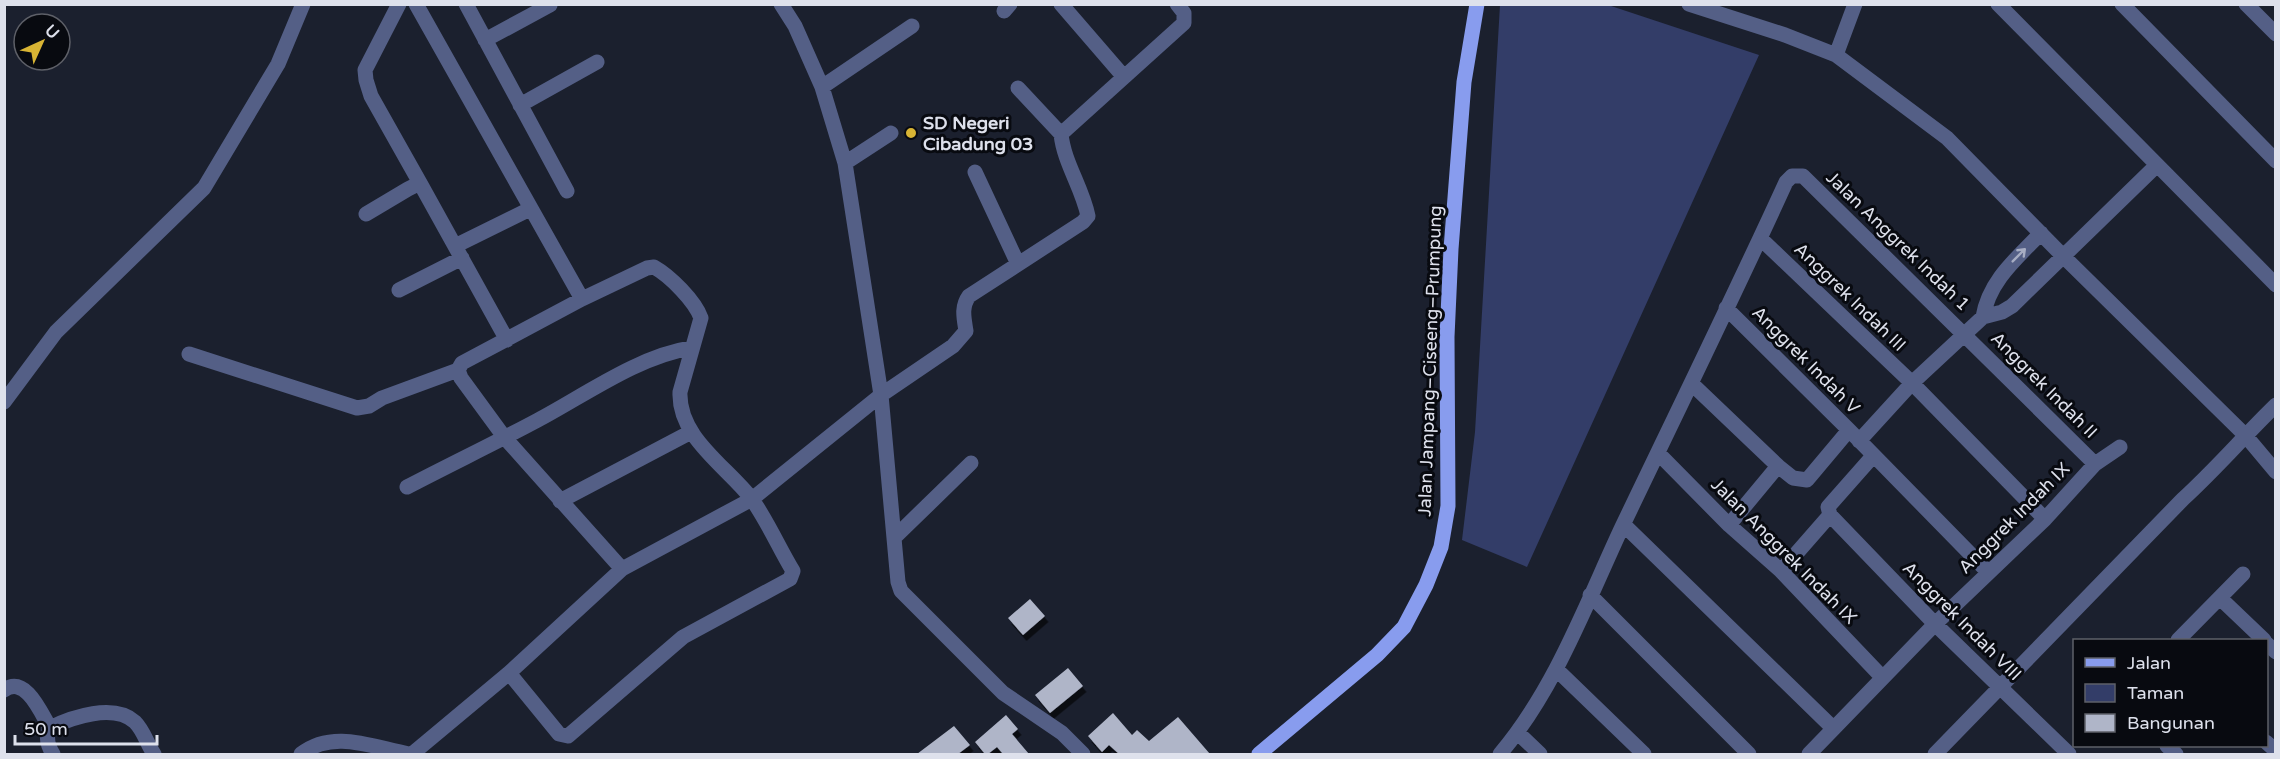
<svg xmlns="http://www.w3.org/2000/svg" width="2280" height="759" font-family="'Varela Round',sans-serif">
  <defs>
    <filter id="shadow"><feDropShadow dx="3.5" dy="6" stdDeviation="0" flood-color="#0009"/></filter>
  </defs>
  <rect width="100%" height="100%" fill="#1b202e"/>
  <path fill="#333d68" d="M1500,5H1608L1759,55L1527,567L1462,540L1475,432Z"/>
  <path fill="#afb5c8" filter="url(#shadow)" d="M1030,599L1045,616L1023,635L1008,618Z
    M1068,668L1083,686L1050,713L1035,695Z
    M1113,713L1132,735L1137,730L1149,741L1178,717L1210,754H1119L1109,745L1102,752L1088,736Z
    M1006,715L1018,729L1012,734L1029,754H1003L997,747L988,754H985L975,742Z
    M954,726L970,745L958,754H917Z"/>
  <g fill="none" stroke-linecap="round" stroke-linejoin="round">
    <path stroke="#545f86" stroke-width="15" d="M399,4L365,70L366,80L371,96L420,183
      M416,4L582,299
      M466,4L567,191
      M781,4L795,26L822,87L845,163L881,395L898,582L901,591L1003,693L1062,733L1083,754
      M1061,4L1124,77
      M1689,4L1785,35L1836,55L1947,138L2063,256L2245,435L2276,472
      M1998,4L2276,285
      M2122,4L2276,161
      M2246,4L2276,34
      M1004,11L1010,4
      M485,40L550,5
      M1836,55L1855,4
      M822,87L912,26
      M1018,88L1061,134
      M520,105L597,62
      M845,163L891,133
      M975,172L1018,264
      M366,214L408,189L420,183L507,340
      M1761,239L1912,383L2045,519
      M455,246L530,209
      M399,290L462,258
      M1726,308L1849,430L1988,572
      M1983,317C1989,281 2016,259 2041,233
      M189,354L357,408L369,406L382,398L458,370
      M1692,384L1778,466
      M4,402L56,332L204,188L278,64L303,4
      M1859,441L1912,383L1983,317L2002,312L2012,306L2157,165
      M1658,453L1729,525L1781,571L1882,677
      M407,487C451,464 495,443 538,420C585,395 639,356 691,348
      M560,501L691,432
      M1830,515L1935,624L2069,754
      M1624,525L1833,728
      M1729,525L1778,466L1793,478L1807,480L1849,430
      M894,538L971,463
      M1781,571L1830,515L1828,507L1873,456
      M1590,595L1749,754
      M2221,599L2264,640
      M2178,640L2243,574
      M2266,643L2276,652
      M1556,669L1644,754
      M509,673L559,734L568,736L683,637L790,579L793,571C779,548 767,520 751,498C726,466 678,437 680,392L701,318C695,301 670,276 654,267L647,268L582,299L462,363L458,370L461,378L505,438L622,569
      M4,690C26,675 41,713 50,728
      M50,728C72,717 114,703 135,722C144,731 147,744 154,754
      M50,728C45,737 48,746 53,754
      M1518,733L1540,754
      M2266,742L2276,751
      M2167,746L2176,754
      M301,754C333,729 372,747 409,754
      M412,754L509,673L622,569L752,499L881,395L953,346L966,331C964,318 961,307 969,296L1083,222L1088,216C1082,187 1064,163 1061,134L1184,23V13L1177,4
      M1500,754C1555,689 1586,604 1622,527C1677,412 1733,298 1786,182L1792,176H1803L2095,464
      M1809,754L1935,624L2045,519L2095,464L2120,447
      M1935,754L2183,499C2216,469 2244,436 2276,405"/>
    <path stroke="#889cee" stroke-width="15" d="M1259,754L1377,655L1404,627L1426,585L1441,547L1448,506L1447,337L1451,249L1464,82L1477,4"/>
  </g>
  <defs><path id="oneway-shaft" d="M-6 0H5M1.5-3L5.5 0L1.5 3" fill="none" stroke-width="1.6" stroke-linecap="round" stroke-linejoin="round" transform="scale(1.5)"/></defs>
  <use stroke="#a7adc3" href="#oneway-shaft" transform="translate(2019 255) rotate(-45)"/>
  <circle fill="#d8b434" stroke="#080a10" stroke-width="2" cx="911" cy="133" r="6"/>
  <g text-anchor="middle" dominant-baseline="central" stroke-width="6" stroke-linejoin="round" paint-order="stroke">
    <g font-size="18" font-weight="bold" fill="#dee1ec" stroke="#080a10" text-anchor="start">
      <text x="923" y="123">SD Negeri<tspan x="923" dy="21">Cibadung 03</tspan></text>
    </g>
    <g font-size="18" fill="#dee1ec" stroke="#080a10">
      <text transform="translate(1898 241) rotate(44)">Jalan Anggrek Indah 1</text>
      <text transform="translate(1850 297) rotate(44)">Anggrek Indah III</text>
      <text transform="translate(1806 360) rotate(45)">Anggrek Indah V</text>
      <text transform="translate(1430 361) rotate(-88)">Jalan Jampang–Ciseeng–Prumpung</text>
      <text transform="translate(2044 385) rotate(45)">Anggrek Indah II</text>
      <text transform="translate(2014 518) rotate(-45)">Anggrek Indah IX</text>
      <text transform="translate(1784 551) rotate(45)">Jalan Anggrek Indah IX</text>
      <text transform="translate(1962 621) rotate(45)">Anggrek Indah VIII</text>
    </g>
  </g>
  <rect width="2280" height="759" fill="none" stroke="#dee1ec" stroke-width="12"/>
  <rect x="2073" y="639" width="195" height="108" fill="#080a10" stroke="#5e6068" stroke-width="1.5"/>
  <rect x="2085" y="658" width="30" height="9" fill="#889cee" stroke="#5e6068" stroke-width="1.5"/>
  <text x="2127" y="669" font-size="18" fill="#dee1ec">Jalan</text>
  <rect x="2085" y="684" width="30" height="18" fill="#333d68" stroke="#5e6068" stroke-width="1.5"/>
  <text x="2127" y="699" font-size="18" fill="#dee1ec">Taman</text>
  <rect x="2085" y="714" width="30" height="18" fill="#afb5c8" stroke="#5e6068" stroke-width="1.5"/>
  <text x="2127" y="729" font-size="18" fill="#dee1ec">Bangunan</text>
  <g transform="translate(42 42) rotate(45)"><circle r="28" fill="#080a10" stroke="#5e6068" stroke-width="1.5"/>
  <path d="M0-4.5L10 22L0 15L-10 22Z" fill="#d8b434"/>
  <text y="-9" font-size="16" font-weight="bold" text-anchor="middle" fill="#dee1ec">U</text>
  </g>
  <path d="M15 735v9h142v-9" fill="none" stroke="#dee1ec" stroke-width="3"/>
  <text x="24" y="735" font-size="18" fill="#dee1ec" stroke="#080a10" stroke-width="4.5" paint-order="stroke">50 m</text>
</svg>
